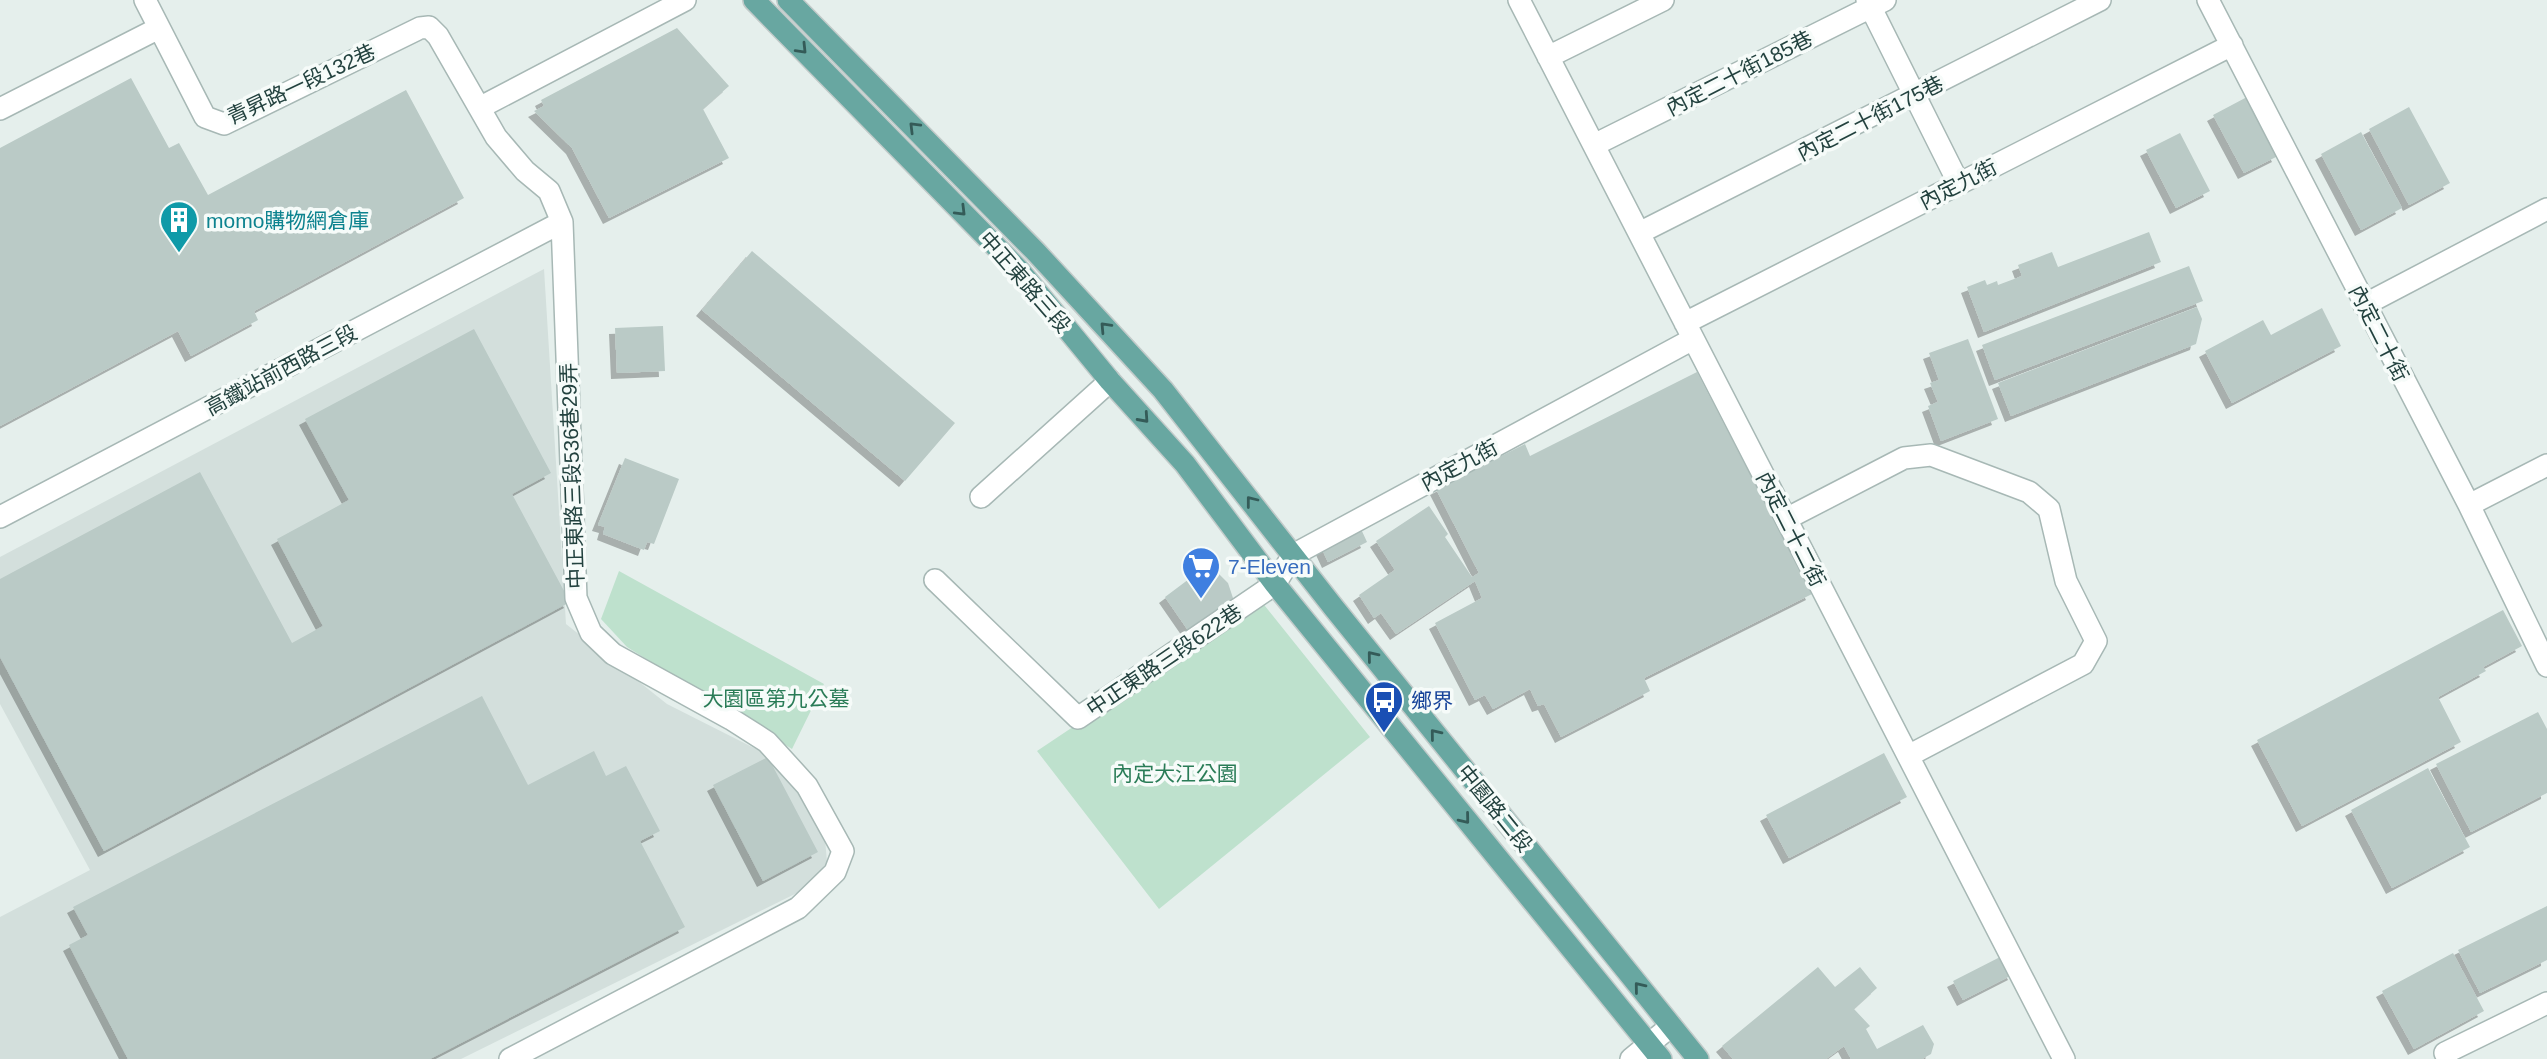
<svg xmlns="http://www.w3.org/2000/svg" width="2547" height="1059" font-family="Helvetica,'Noto Sans TC',sans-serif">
  <defs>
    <filter id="shadow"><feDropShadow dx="-6" dy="6" stdDeviation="0" flood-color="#0004"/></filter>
  </defs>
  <rect width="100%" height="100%" fill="#e5efec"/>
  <path fill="#d3dfdc" d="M544,269L566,624L667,704L760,751L785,771L825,839L827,862L809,887L461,1059H0V917L90,870L0,704V557Z"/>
  <path fill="#bee1cd" d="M619,571L824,684L792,749L627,647L601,619Z
    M1261,601L1370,737L1159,909L1037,751Z"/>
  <path fill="#bacac6" filter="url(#shadow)" d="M677,28L729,86L703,109L729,158L609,218L572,148L534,111L544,106L541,100Z
    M131,78L169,148L179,143L208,195L406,90L464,198L254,311L258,320L191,356L178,331L0,426V148Z
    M2247,97L2278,156L2244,173L2213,115Z
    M2409,107L2450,183L2409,205L2369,129Z
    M2361,132L2402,208L2361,230L2321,154Z
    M2180,133L2210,191L2176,208L2146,150Z
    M2149,232L2161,262L1984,332L1967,287L1985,280L1987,285L1997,281L1998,285L2022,276L2018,265L2052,252L2058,267Z
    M752,251L955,423L905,481L702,310Z
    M2189,266L2203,301L1995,380L1982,345Z
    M2197,307L2202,319L2196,344L2011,416L1998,383Z
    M2322,308L2341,346L2232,403L2205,351L2263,320L2271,335Z
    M663,326L665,371L617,373L615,328Z
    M474,329L551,473L512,494L570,602L104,851L0,657V579L200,472L292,643L323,626L277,539L349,500L305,419Z
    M1968,339L1998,419L1941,441L1928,406L1938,402L1930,383L1939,380L1929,353Z
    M1697,372L1812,594L1644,678L1650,691L1561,737L1544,704L1538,706L1530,689L1493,709L1485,695L1475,700L1435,623L1482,598L1475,581L1396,634L1381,613L1374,618L1359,595L1395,570L1376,541L1429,506L1448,534L1445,537L1472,577L1479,573L1436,489L1525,444L1530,456Z
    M625,458L679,479L654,544L647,542L644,550L603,534L605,527L598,525Z
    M1361,529L1367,542L1328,562L1322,549Z
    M1201,570L1216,571L1228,583L1235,604L1192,636L1165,597Z
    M2503,610L2522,646L2483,667L2486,671L2438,697L2461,742L2302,826L2257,740Z
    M482,696L528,785L594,751L606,776L626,766L660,831L640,841L685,927L430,1059H128L69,945L88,935L73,907Z
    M2538,712L2547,729V793L2471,832L2436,764Z
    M1884,753L1907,797L1789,858L1766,815Z
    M768,757L818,852L763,881L713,785Z
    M2428,768L2470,847L2392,888L2351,810Z
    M2547,906V960L2480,993L2458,950Z
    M2453,953L2484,1011L2414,1049L2382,991Z
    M2004,955L2014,974L1963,1000L1953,981Z
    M1818,967L1835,987L1860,967L1877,988L1854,1009L1870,1026L1866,1029L1877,1049L1923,1025L1934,1044L1931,1054L1922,1059H1851L1844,1046L1826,1059H1733L1722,1046Z"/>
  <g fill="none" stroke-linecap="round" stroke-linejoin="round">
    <defs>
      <path id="minor" d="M145,0L205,117L224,124L420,28L429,27L438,36L496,137L525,171L549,191L562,222L576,598L591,633L613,654L731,719L767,742L807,786L843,851L835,872L798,908L510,1059
        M1519,0L2064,1059
        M1867,0L1959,184
        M2208,0L2469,505L2547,666
        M1548,57L1663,0
        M481,107L685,0
        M0,109L159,28
        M1594,145L1885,0
        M1639,233L2100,0
        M2364,305L2547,209
        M1685,323L2232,45
        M981,497L1110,381
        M2469,505L2547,465
        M0,517L562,222
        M1786,519L1904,458L1931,455L2029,492L2049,509L2066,581L2096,641L2083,664L1908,756
        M935,580L1078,718L1275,584L1293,555L1693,339
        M2445,1053L2547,1003
        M1631,1059L1671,1026"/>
      <path id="major" d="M754,0L1018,269L1110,381L1185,464L1275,584L1661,1059
        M788,0L1035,251L1163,390L1334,608L1698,1059"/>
    </defs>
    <use href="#minor" stroke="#a7b8b5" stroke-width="24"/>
    <use href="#major" stroke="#c1cac9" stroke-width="24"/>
    <use href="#minor" stroke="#fff" stroke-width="21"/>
    <use href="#major" stroke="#68a7a1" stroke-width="21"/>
  </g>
  <defs><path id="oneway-chevron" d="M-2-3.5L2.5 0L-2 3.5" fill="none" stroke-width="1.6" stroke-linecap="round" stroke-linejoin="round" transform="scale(1.75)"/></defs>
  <g stroke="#345b58">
    <use href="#oneway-chevron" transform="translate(802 49) rotate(46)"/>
    <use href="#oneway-chevron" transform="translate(914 127) rotate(-135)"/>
    <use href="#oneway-chevron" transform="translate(961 211) rotate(45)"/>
    <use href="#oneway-chevron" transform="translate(1105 327) rotate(-133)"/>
    <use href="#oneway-chevron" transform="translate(1144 418) rotate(48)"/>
    <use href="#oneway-chevron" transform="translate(1251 501) rotate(-128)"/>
    <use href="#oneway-chevron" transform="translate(1372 656) rotate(-129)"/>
    <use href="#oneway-chevron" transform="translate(1435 734) rotate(-129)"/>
    <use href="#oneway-chevron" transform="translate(1465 819) rotate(51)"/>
    <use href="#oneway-chevron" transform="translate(1639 987) rotate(-129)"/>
  </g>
  <defs>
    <symbol id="building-pin" viewBox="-11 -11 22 30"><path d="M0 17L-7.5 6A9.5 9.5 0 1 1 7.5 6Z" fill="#0f9aa8" stroke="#f6fbf9"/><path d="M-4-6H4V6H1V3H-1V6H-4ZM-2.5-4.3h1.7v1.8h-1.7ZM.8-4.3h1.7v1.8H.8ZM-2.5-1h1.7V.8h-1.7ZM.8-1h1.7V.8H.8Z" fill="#fff"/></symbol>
    <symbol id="supermarket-pin" viewBox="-11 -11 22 30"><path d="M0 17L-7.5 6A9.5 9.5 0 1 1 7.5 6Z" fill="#3f7fe0" stroke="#f6fbf9"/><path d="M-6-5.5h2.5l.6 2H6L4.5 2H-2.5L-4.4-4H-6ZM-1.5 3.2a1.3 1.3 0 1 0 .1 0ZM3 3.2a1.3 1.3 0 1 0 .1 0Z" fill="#fff"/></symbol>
    <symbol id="bus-pin" viewBox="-11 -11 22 30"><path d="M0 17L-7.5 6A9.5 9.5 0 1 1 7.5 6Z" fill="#1a4fb4" stroke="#f6fbf9"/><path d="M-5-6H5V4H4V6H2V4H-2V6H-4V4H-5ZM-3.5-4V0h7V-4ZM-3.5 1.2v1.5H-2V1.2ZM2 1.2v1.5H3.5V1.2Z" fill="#fff"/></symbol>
  </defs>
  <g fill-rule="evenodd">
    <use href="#building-pin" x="157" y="198" width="44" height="60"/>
    <use href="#supermarket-pin" x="1179" y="544" width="44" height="60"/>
    <use href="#bus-pin" x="1362" y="678" width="44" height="60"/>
  </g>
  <g text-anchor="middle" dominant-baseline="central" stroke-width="7" stroke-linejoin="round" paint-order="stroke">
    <g font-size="21" fill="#23423f" stroke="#f6fbf9">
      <text transform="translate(1739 73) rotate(-27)">內定二十街185巷</text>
      <text transform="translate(301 84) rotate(-25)">青昇路一段132巷</text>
      <text transform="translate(1870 118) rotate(-27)">內定二十街175巷</text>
      <text transform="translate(1958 184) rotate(-27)">內定九街</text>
      <text transform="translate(1025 282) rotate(49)">中正東路三段</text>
      <text transform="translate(2379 333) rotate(63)">內定二十街</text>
      <text transform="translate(281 370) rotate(-28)">高鐵站前西路三段</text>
      <text transform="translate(1459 465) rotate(-28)">內定九街</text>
      <text transform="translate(572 476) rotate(-92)">中正東路三段536巷29弄</text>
      <text transform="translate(1791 529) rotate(63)">內定二十二街</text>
      <text transform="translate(1164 660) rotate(-34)">中正東路三段622巷</text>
      <text transform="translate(1495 808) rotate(51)">中園路二段</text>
    </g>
    <g font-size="21" fill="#0d838f" stroke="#f6fbf9" text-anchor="start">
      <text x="206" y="220">momo購物網倉庫</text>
    </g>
    <g font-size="21" fill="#366cbe" stroke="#f6fbf9" text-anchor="start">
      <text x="1228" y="566">7-Eleven</text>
    </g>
    <g font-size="21" fill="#2a7c57" stroke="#f6fbf9">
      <text x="776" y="698">大園區第九公墓</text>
      <text x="1175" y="773">內定大江公園</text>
    </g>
    <g font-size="21" fill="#164399" stroke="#f6fbf9" text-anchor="start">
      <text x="1411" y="700">鄉界</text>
    </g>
  </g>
</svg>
